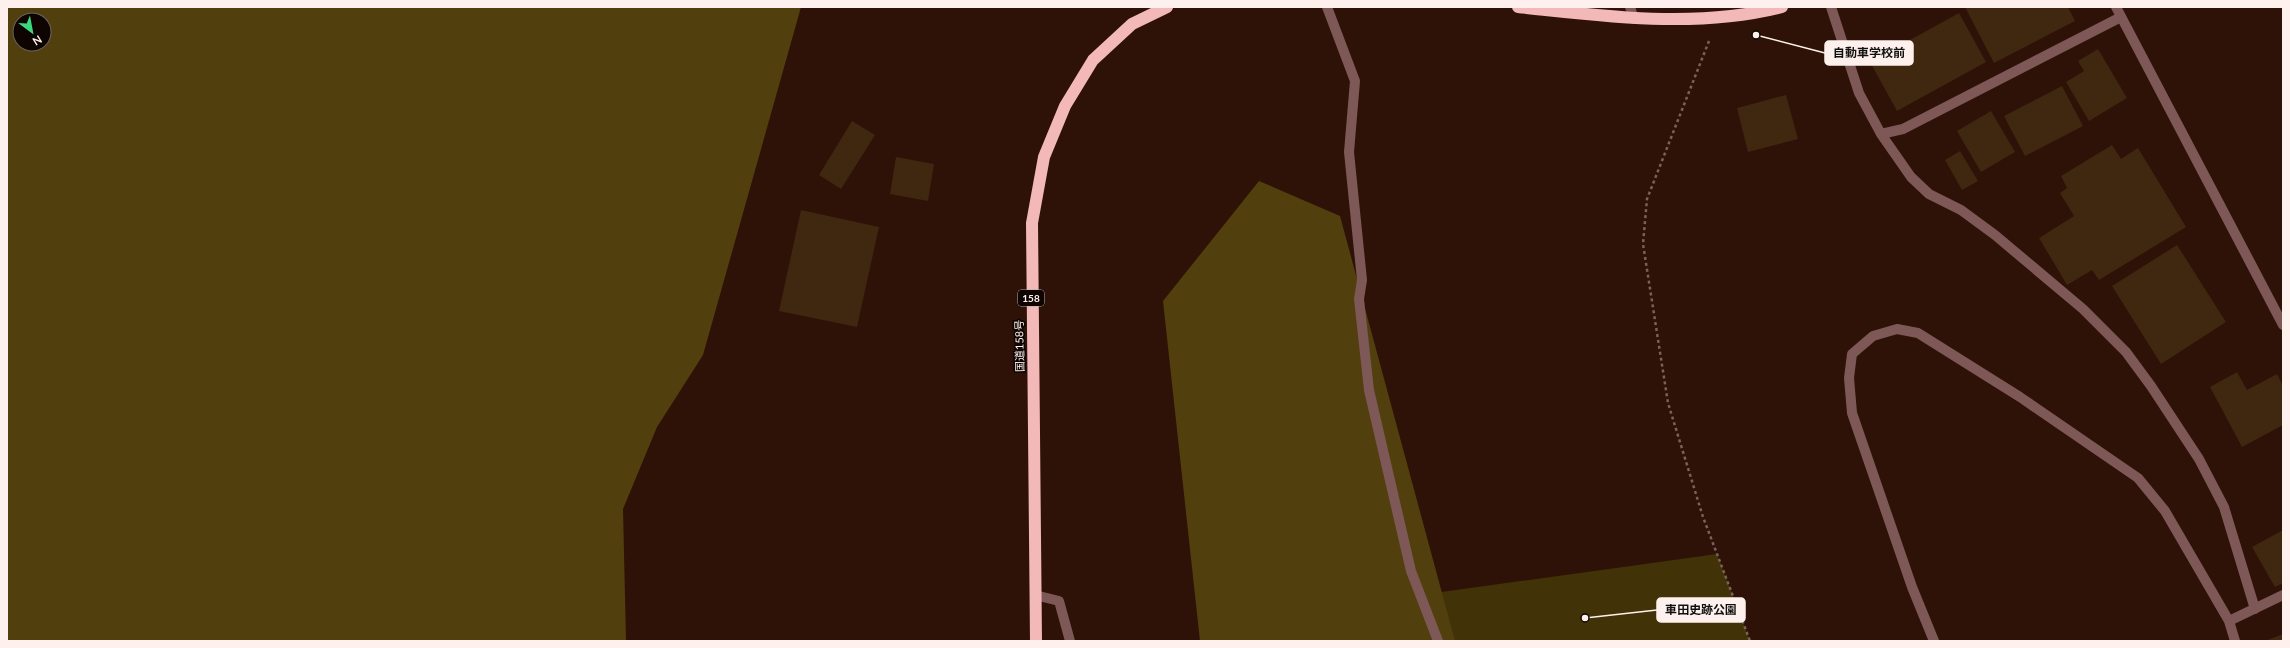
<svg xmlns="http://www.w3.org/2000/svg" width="2290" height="648" font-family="Lato,'Noto Sans JP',sans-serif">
  <rect width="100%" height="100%" fill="#2e1207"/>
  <path fill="#423207" d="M1717,554L1750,641H1436L1420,595Z"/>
  <path fill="#523f0e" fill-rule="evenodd" d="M7,7H801L703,355L657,427L623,509L626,641H7ZM20,20H44V44H20Z
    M1259,181L1340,216L1455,641H1200L1163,301Z"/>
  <path fill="#3f2710" d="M1965,7H2068L2075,21L1994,63Z
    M1959,13L1986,62L1897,111L1870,62Z
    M2098,49L2127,98L2089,121L2066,82L2084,71L2078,61Z
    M2062,86L2083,126L2025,156L2004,116Z
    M1786,95L1798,139L1748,152L1737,108Z
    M1991,111L2015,152L1981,172L1957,131Z
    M852,121L875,135L841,189L819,175Z
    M2112,145L2121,159L2138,148L2186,227L2099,280L2092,270L2067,285L2039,238L2074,216L2060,193L2067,188L2061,176Z
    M1960,151L1978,181L1962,190L1945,160Z
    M896,157L934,164L928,201L890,194Z
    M801,210L879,227L857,327L779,311Z
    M2177,245L2226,322L2161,364L2112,286Z
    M2237,372L2247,390L2277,374L2283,386V425L2242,447L2210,387Z
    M2283,530V583L2275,587L2252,547Z
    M2283,634V641H2265Z"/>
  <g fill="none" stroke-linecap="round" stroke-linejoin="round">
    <path stroke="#786259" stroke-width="2.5" stroke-dasharray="3 3" stroke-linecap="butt" d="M1709,41L1647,199L1643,244L1668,403L1703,517L1750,641"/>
    <path stroke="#7e5757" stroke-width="10" d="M1327,7L1355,81L1349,152L1362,280L1359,299L1369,390L1411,571L1438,641
      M1630,7L1634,19
      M1831,7L1859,93L1881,134L1911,177L1929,194L1961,210L1995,235L2083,309L2126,352L2151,386L2199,459L2224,507L2255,609
      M2116,7L2283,325
      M1881,134L1903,129L2121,17
      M1035,595L1059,601L1070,641
      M2229,621L2283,595
      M1934,641L1912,587L1852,413L1849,378L1852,354L1873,336L1897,329L1918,333L2020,397L2138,478L2165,511L2229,621L2235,641"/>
    <path stroke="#f3b8b8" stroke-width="12" d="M1518,7C1605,16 1695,29 1782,7
      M1036,641L1032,223L1044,157L1065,106L1093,60L1132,24L1167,7"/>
  </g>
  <g text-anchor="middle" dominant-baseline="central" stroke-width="3.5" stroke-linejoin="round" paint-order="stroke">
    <rect fill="#0e0402" stroke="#b6aaa6" stroke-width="1" x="1018" y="290" width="26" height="16" rx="3"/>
    <g font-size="10" font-weight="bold" fill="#fef1ed">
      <text x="1031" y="298">158</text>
    </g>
    <g font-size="11" fill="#fef1ed" stroke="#0e0402">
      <text transform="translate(1019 346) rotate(-91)">国道158号</text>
    </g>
  </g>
  <path fill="none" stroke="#fef1ed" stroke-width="1.5" d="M1756 35L1825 53M1585 618L1657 610"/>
  <g fill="#fef1ed" stroke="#0e0402" stroke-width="1.5">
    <circle cx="1756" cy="35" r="4"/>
    <circle cx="1585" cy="618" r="4"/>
  </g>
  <g fill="#fef1ed" stroke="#fef1ed" stroke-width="1.5">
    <rect x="1825" y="41" width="88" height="24" rx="4"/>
    <rect x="1657" y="598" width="88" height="24" rx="4"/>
  </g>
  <g font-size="12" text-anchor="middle" font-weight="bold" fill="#111">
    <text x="1869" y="57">自動車学校前</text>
    <text x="1701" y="614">車田史跡公園</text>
  </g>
  <rect width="2290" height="648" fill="none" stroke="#fef1ed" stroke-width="16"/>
  <g transform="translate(32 32) rotate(148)"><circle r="19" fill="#0e0402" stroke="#6e6360"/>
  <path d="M0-3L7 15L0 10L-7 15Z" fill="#3cd77e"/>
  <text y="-6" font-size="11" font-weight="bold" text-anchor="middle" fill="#fef1ed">N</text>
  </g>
</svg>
